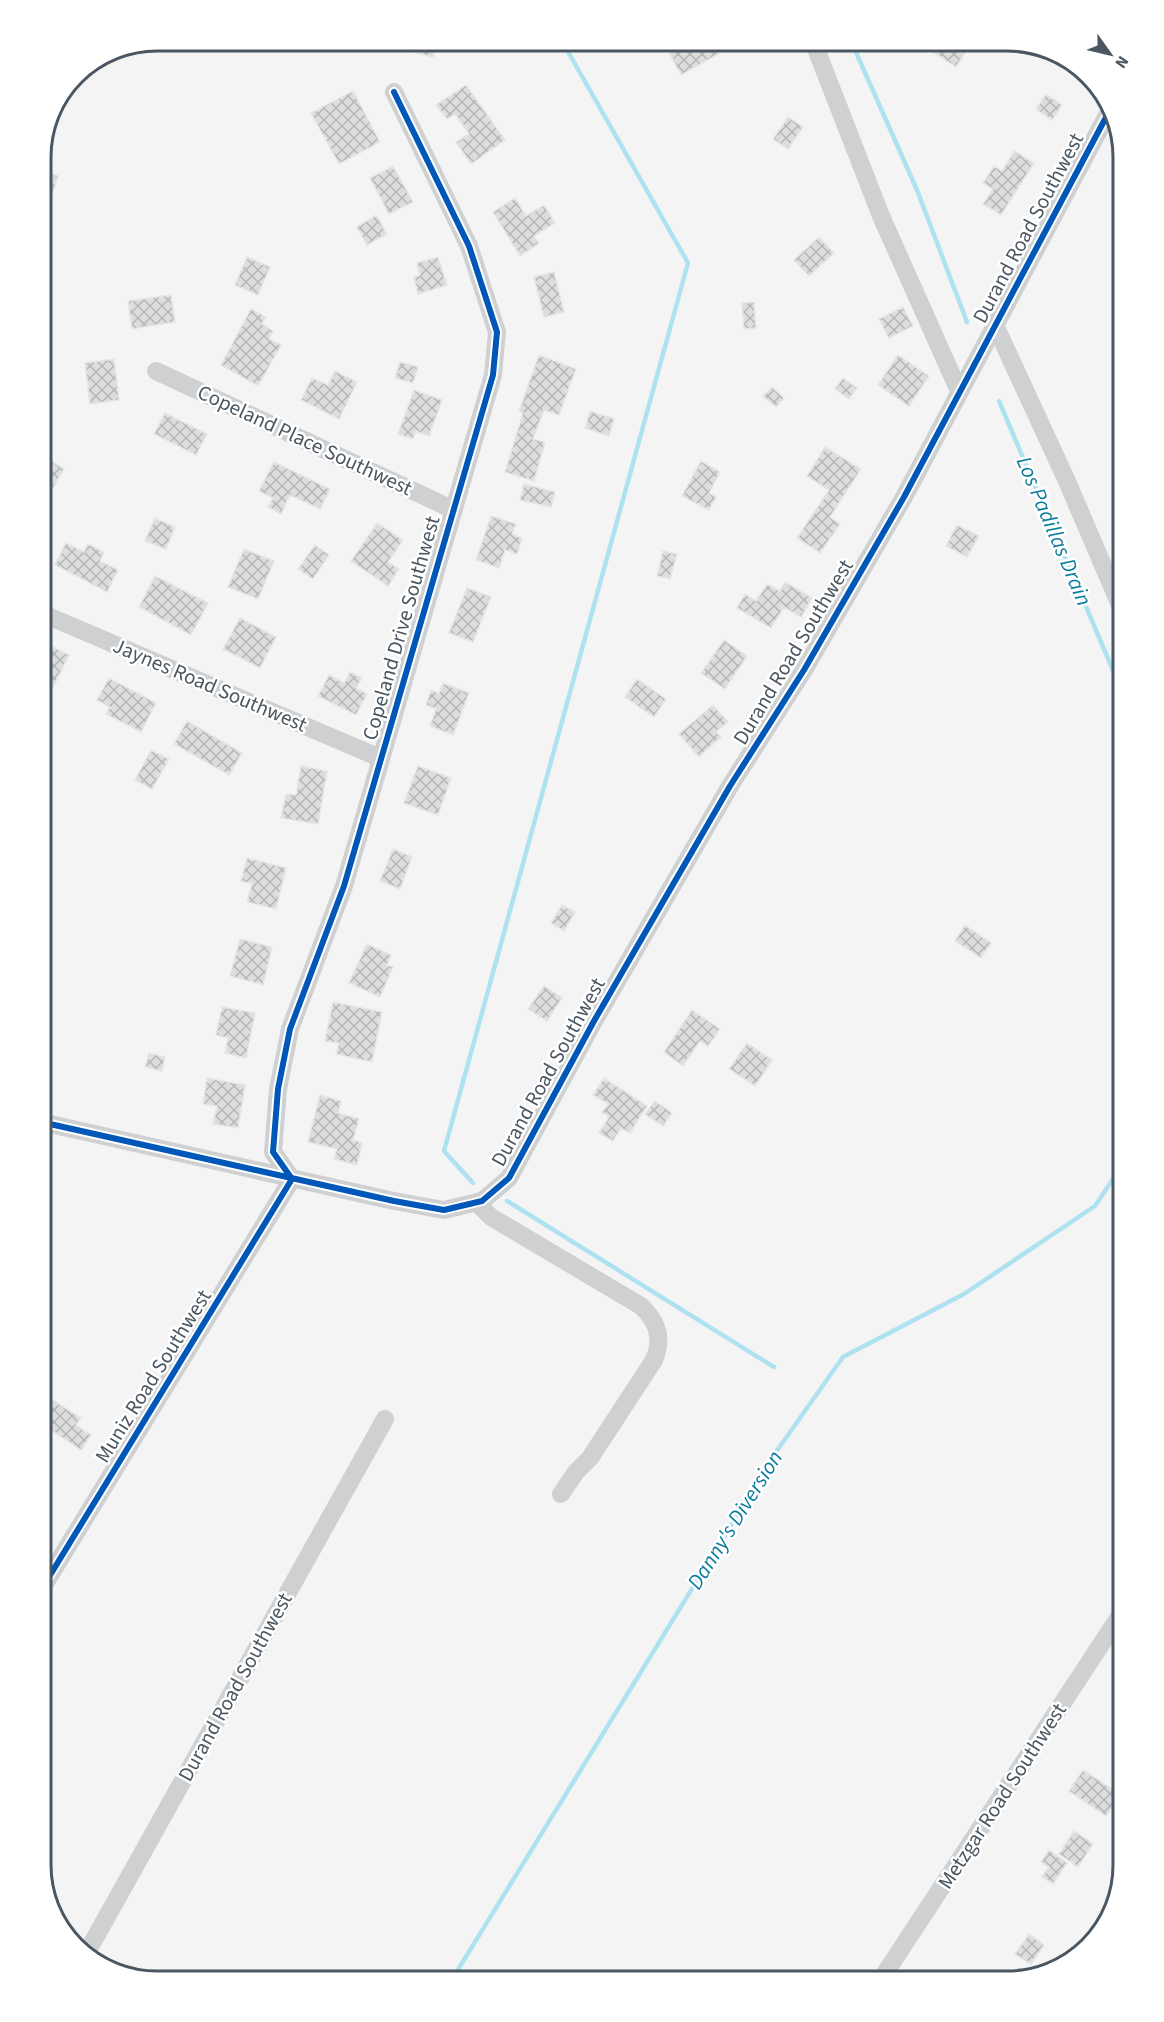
<svg xmlns="http://www.w3.org/2000/svg" width="1164" height="2022" font-family="'Source Sans 3',sans-serif">
  <defs>
    <pattern id="building-cross-hatch" width="8" height="8" patternUnits="userSpaceOnUse" patternTransform="scale(1.5)"><rect width="8" height="8" fill="#ddddde"/><path d="M0 0l8 8M0 8l8-8" fill="none" stroke="#b5b6b7"/></pattern>
  </defs>
  <rect width="100%" height="100%" fill="#f4f4f4"/>
  <g fill="none" stroke-linecap="round" stroke-linejoin="round">
    <path stroke="#aee2f0" stroke-width="4.5" d="M851,41L917,190L967,322
      M999,401L1123,694
      M473,1183L444,1151L688,263L562,41
      M507,1201L774,1367
      M451,1981L776,1452L843,1357L964,1294L1095,1206L1123,1164"/>
  </g>
  <path fill="url(#building-cross-hatch)" stroke="#e5e6e7" stroke-width="1.5" d="M389,41H437L433,57L388,45Z
    M663,41H715L722,52L681,75Z
    M938,41H953L967,50L956,67L931,51Z
    M466,85L505,140L471,164L456,142L469,134L455,114L447,119L436,105Z
    M353,91L380,142L339,164L311,113Z
    M1046,94L1062,105L1052,120L1036,109Z
    M788,117L803,127L788,149L773,139Z
    M1014,151L1034,163L1001,215L983,204L993,189L983,183L994,166L1002,171Z
    M393,166L413,202L389,214L370,178Z
    M41,170L58,176L52,195L41,191Z
    M515,198L526,216L544,205L555,223L534,236L539,243L520,256L493,212Z
    M376,215L387,234L367,245L357,227Z
    M819,237L834,253L809,276L794,260Z
    M247,257L270,267L258,295L235,285Z
    M438,257L447,285L418,294L414,277L420,275L417,263Z
    M554,272L564,312L544,317L534,277Z
    M171,295L175,322L132,329L128,301Z
    M754,302L756,328L744,329L742,303Z
    M903,307L913,326L889,338L879,319Z
    M251,309L266,317L262,324L273,331L269,339L281,345L258,386L221,365Z
    M539,355L576,369L559,415L544,410L533,439L545,442L534,481L505,472L523,413L519,411Z
    M898,355L929,376L909,406L878,385Z
    M114,359L119,400L90,404L85,363Z
    M400,362L418,367L413,383L395,378Z
    M335,371L357,382L339,419L301,400L312,378L328,385Z
    M843,378L857,388L849,399L835,389Z
    M772,387L784,398L776,407L763,396Z
    M414,390L442,400L429,436L416,431L413,439L398,434Z
    M590,411L614,419L609,436L585,428Z
    M165,413L207,434L196,455L154,434Z
    M825,447L861,469L830,517L840,524L820,553L797,538L829,490L807,476Z
    M41,454L64,469L52,490L41,483Z
    M701,461L720,472L709,493L716,497L709,510L682,496Z
    M274,462L330,489L320,509L290,495L281,514L268,507L273,498L259,491Z
    M524,484L555,492L551,507L520,500Z
    M491,516L516,524L512,534L522,538L517,554L505,550L499,568L476,560Z
    M155,518L175,527L166,549L145,541Z
    M377,523L403,540L388,562L399,569L388,586L351,561Z
    M957,525L979,536L967,557L946,546Z
    M66,543L84,552L88,544L104,552L100,561L118,570L107,592L55,565Z
    M315,545L329,555L313,579L298,569Z
    M244,549L274,561L258,599L228,587Z
    M663,551L677,554L670,579L657,576Z
    M155,576L208,603L191,635L139,607Z
    M785,582L812,598L801,617L784,607L771,628L737,608L745,594L756,601L767,584L780,591Z
    M467,588L491,597L473,642L449,633Z
    M240,618L276,637L260,668L223,649Z
    M724,640L747,656L725,689L701,673Z
    M41,641L69,655L41,712Z
    M350,672L362,678L356,688L367,694L356,715L318,696L329,675L344,683Z
    M109,678L156,703L141,732L106,714L110,707L97,700Z
    M637,679L666,699L654,717L625,697Z
    M443,683L469,693L453,735L430,726L436,709L426,705L431,690L439,693Z
    M713,705L728,722L716,732L721,737L699,757L679,734Z
    M187,721L242,753L229,775L174,744Z
    M151,750L169,759L152,789L135,780Z
    M301,766L327,771L318,824L281,818L286,794L296,795Z
    M418,766L451,778L438,815L404,803Z
    M393,849L412,857L400,889L380,881Z
    M247,858L286,868L276,909L247,902L252,884L241,881Z
    M562,905L575,912L564,931L551,923Z
    M965,925L991,943L981,958L955,941Z
    M240,939L272,947L263,985L230,976Z
    M367,944L391,955L387,965L393,967L380,997L349,983Z
    M544,986L562,998L547,1021L528,1009Z
    M333,1002L382,1012L372,1062L336,1054L339,1043L325,1041Z
    M222,1007L255,1013L246,1058L225,1053L228,1038L216,1035Z
    M692,1010L720,1029L708,1046L700,1041L683,1066L664,1052Z
    M747,1043L772,1060L755,1086L729,1069Z
    M149,1053L165,1057L162,1071L145,1067Z
    M207,1078L245,1085L238,1128L213,1124L217,1106L203,1104Z
    M604,1078L647,1106L630,1133L621,1128L613,1141L599,1133L609,1117L602,1112L608,1104L593,1095Z
    M320,1095L341,1101L338,1113L359,1119L353,1140L362,1143L357,1165L334,1159L337,1149L308,1142Z
    M655,1101L672,1113L663,1126L645,1114Z
    M48,1397L81,1418L76,1425L91,1435L81,1450L48,1428L41,1440V1408Z
    M1083,1770L1120,1794L1106,1816L1069,1791Z
    M1074,1831L1093,1844L1078,1867L1059,1854Z
    M1049,1850L1067,1863L1053,1884L1042,1877L1049,1867L1041,1862Z
    M1029,1934L1044,1945L1031,1964L1015,1954Z"/>
  <g fill="none" stroke-linecap="round" stroke-linejoin="round">
    <path stroke="#ced0d2" stroke-width="18" d="M813,41L881,216L959,391
      M995,325L1066,479L1123,612
      M156,371L454,510
      M41,613L380,758
      M41,1122L394,1201L444,1210L482,1201L509,1178L594,1021L730,786L804,670L904,497L1112,106
      M476,1202L491,1217L641,1306C658,1322 663,1339 654,1360L590,1458L576,1472L561,1494
      M41,1590L292,1179L273,1152L278,1089L290,1029L344,886L493,375L497,332L469,246L394,92
      M86,1954L385,1419
      M880,1981L1123,1611"/>
    <defs>
      <path id="cycleway" d="M41,1122L394,1201L444,1210L482,1201L509,1178L594,1021L730,786L804,670L904,497L1112,106
        M41,1590L292,1179L273,1152L278,1089L290,1029L344,886L493,375L497,332L469,246L394,92"/>
    </defs>
    <use href="#cycleway" stroke="#fff" stroke-width="10"/>
    <use href="#cycleway" stroke="#0057b8" stroke-width="6"/>
  </g>
  <g text-anchor="middle" dominant-baseline="central" stroke-width="5" stroke-linejoin="round" paint-order="stroke">
    <g font-size="21" fill="#4a5661" stroke="#fff">
      <text transform="translate(1028 228) rotate(-62)">Durand Road Southwest</text>
      <text transform="translate(305 440) rotate(25)">Copeland Place Southwest</text>
      <text transform="translate(401 628) rotate(-74)">Copeland Drive Southwest</text>
      <text transform="translate(793 652) rotate(-59)">Durand Road Southwest</text>
      <text transform="translate(210 685) rotate(23)">Jaynes Road Southwest</text>
      <text transform="translate(548 1072) rotate(-61)">Durand Road Southwest</text>
      <text transform="translate(153 1376) rotate(-58)">Muniz Road Southwest</text>
      <text transform="translate(235 1687) rotate(-61)">Durand Road Southwest</text>
      <text transform="translate(1002 1796) rotate(-57)">Metzgar Road Southwest</text>
    </g>
    <g font-size="22" font-style="italic" fill="#0c7c9b" stroke="#fff">
      <text transform="translate(1054 531) rotate(67)">Los Padillas Drain</text>
      <text transform="translate(735 1520) rotate(-58)">Danny's Diversion</text>
    </g>
  </g>
  <path d="M0 0H1164V2022H0ZM157 51H1007A106 106 0 0 1 1113 157V1865A106 106 0 0 1 1007 1971H157A106 106 0 0 1 51 1865V157A106 106 0 0 1 157 51Z" fill="#fff" fill-rule="evenodd"/>
  <path fill="none" stroke="#4a5661" stroke-width="3" d="M157 51H1007A106 106 0 0 1 1113 157V1865A106 106 0 0 1 1007 1971H157A106 106 0 0 1 51 1865V157A106 106 0 0 1 157 51Z"/>
  <g transform="translate(1110 54) rotate(124)" stroke="#ffffff" stroke-width="4.5" paint-order="stroke">
  <path d="M0-4.5L10 22L0 15L-10 22Z" fill="#4a5661"/>
  <text y="-9" font-size="16" font-weight="bold" text-anchor="middle" fill="#4a5661">N</text>
  </g>
</svg>
